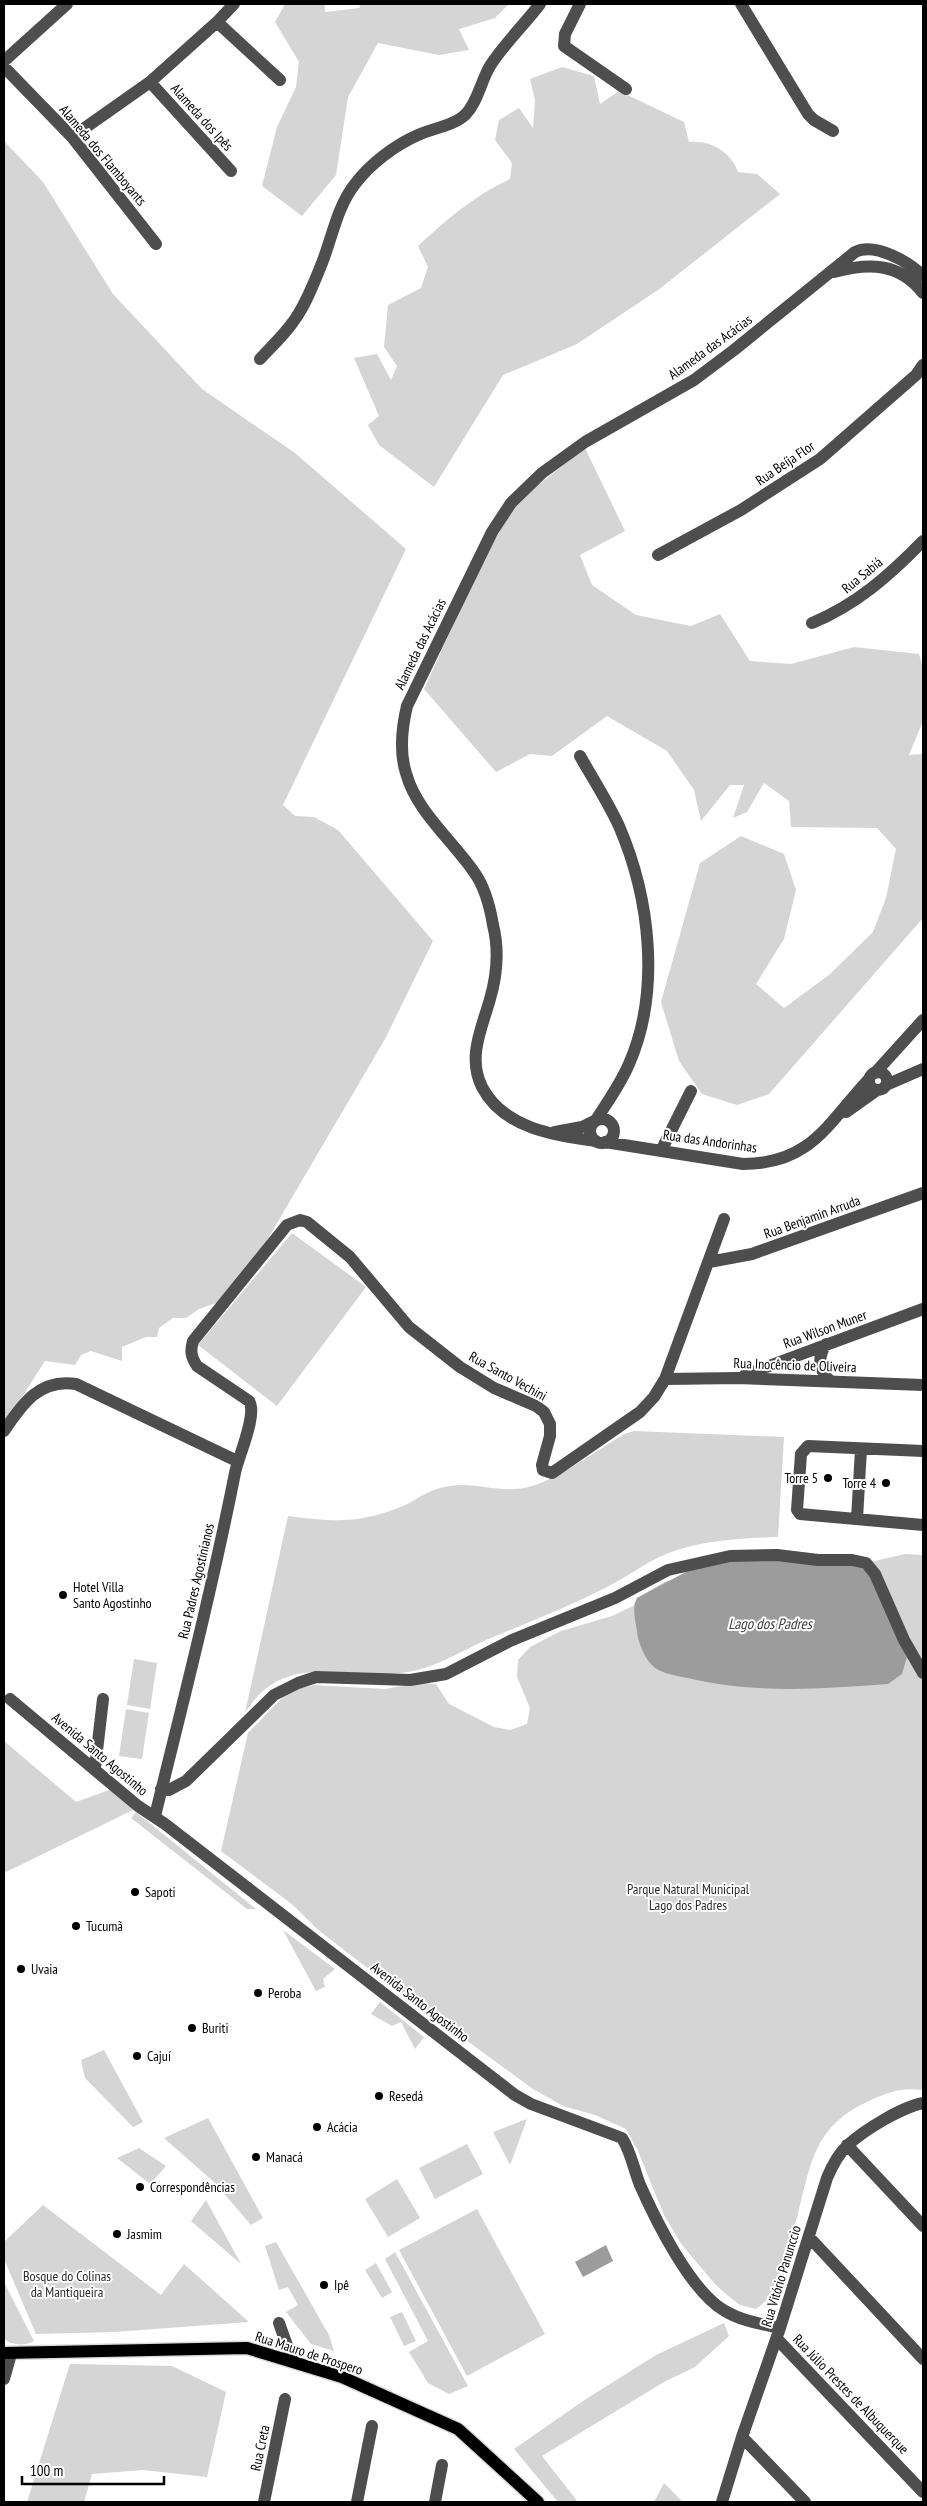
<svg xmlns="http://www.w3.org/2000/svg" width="927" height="2506" font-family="'PT Sans Narrow',sans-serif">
  <rect width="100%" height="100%" fill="#fff"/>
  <path fill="#d5d5d5" d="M285,4H325V12L359,8L361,4H509L495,18L459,29L469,50L439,55L378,43L348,97L336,175L302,216L262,186L277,127L296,87L299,62L275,22Z
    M562,67L594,76L600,104L619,91L684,122L689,142C711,140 731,152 738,172L757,174L780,194L658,290L577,344L503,375L434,487L379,445L368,425L379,416L354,358L377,354L391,380L397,366L384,347L388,305L421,288L428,267L418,246C446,220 475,195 510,179L512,163L495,140L499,120L519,108L533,128L535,100L530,79Z
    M4,141L43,182L113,294L202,389L295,453L406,549L283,805L295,816L314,817L338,830L433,941L385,1039L256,1259L227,1299L199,1309L186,1318H173L159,1328L157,1337H146L122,1347V1361L91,1351L81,1355L75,1365L45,1361L4,1425Z
    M585,448L625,531L580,555L592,585L636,615L691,626L720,614L750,661L791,664L854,647L919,654L923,668V721L909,755L923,754V918L769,1094L737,1105L702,1094L679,1061L661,1002L700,863L741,836L784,854L796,890L784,939L756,984L784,1008L829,975L873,932L886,898L896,849L877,828L791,827L789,801L764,783L747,812L733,818L744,785H730L701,821L694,790L667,751L607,716L552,756L530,754L496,772L424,689L485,556L518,501Z
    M292,1233L366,1287L277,1406L198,1345Z
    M634,1431L784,1437L778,1537C744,1538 709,1540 677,1550C651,1558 631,1575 607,1587C568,1607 527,1623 486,1640C464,1650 444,1662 421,1669C357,1688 288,1643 245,1713L288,1516C336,1522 358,1524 403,1506C415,1501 425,1492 437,1489C466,1479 489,1491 516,1489C547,1488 596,1451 624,1434Z
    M905,1554L923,1555V2090C903,2087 887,2092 869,2101C814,2126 811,2163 798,2214C794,2229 788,2243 784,2258C777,2281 777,2294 756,2309L740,2305L727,2295L715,2284L682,2245L664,2215L638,2151L626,2129L595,2115L563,2106L533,2089L370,1970L317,1929L293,1905L221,1851L248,1733L282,1698L297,1689L314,1685L385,1689L420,1683L436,1684L449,1704L494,1727L510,1730L527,1724L530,1708L517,1677L518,1660L530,1647L561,1631L612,1616L633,1606L637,1598L666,1581L866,1563Z
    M134,1659L157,1663L150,1709L127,1705Z
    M126,1709L149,1713L142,1759L119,1756Z
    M4,1741L76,1802L112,1789L137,1808L4,1873Z
    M136,1812L256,1909H247L131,1818Z
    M283,1930L335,1969L323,1979L325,1987L316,1991Z
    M380,2002L424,2037L415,2049L401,2022L392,2026L371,2014Z
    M104,2050L143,2122L133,2127L85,2078L81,2060Z
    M208,2118L263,2218L251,2225L215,2183L164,2138Z
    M527,2119L512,2160L510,2165L493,2132Z
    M467,2144L483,2174L435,2199L419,2168Z
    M139,2148L166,2166L150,2184L117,2158Z
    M397,2179L420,2218L388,2237L365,2199Z
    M206,2200L241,2264L191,2221Z
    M43,2205L161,2295L184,2264L249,2322L114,2332L36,2334L4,2259V2242Z
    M477,2209L545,2334L467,2376L399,2250Z
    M276,2242L329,2335L334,2351L311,2344L286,2312L298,2305L288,2287L279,2290L265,2246Z
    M395,2252L468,2386L449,2394L428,2383L409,2352L428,2341L385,2259Z
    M376,2263L392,2292L382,2298L365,2270Z
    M4,2282L34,2341C26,2346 11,2346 4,2338Z
    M402,2312L416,2341L404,2346L390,2317Z
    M724,2323L729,2336L695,2367L664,2382L542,2456L578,2502H558L514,2449L586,2399L656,2355Z
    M70,2364L172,2366L226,2392L207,2477L143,2470L92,2474L84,2502H27Z
    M664,2483L683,2502H654Z"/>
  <path fill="#9c9c9c" d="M731,1557L866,1563L907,1657L902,1674L888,1684C821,1689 754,1694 688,1678C677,1676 664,1674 655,1668C645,1660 638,1643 637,1631C635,1619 632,1609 637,1598L697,1566Z
    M606,2245L613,2261L583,2277L575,2262Z"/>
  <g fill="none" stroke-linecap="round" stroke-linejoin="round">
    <defs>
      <path id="major" d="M4,2353L247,2348L342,2377L458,2429L538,2502"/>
    </defs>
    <use href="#major" stroke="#dbdbdb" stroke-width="15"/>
    <path stroke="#4e4e4e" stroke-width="12" d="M580,4L565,34L564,46L626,89
      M741,4L808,114L814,120L833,131
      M217,22L280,80
      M4,61L67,4
      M4,67L72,137L156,244
      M150,82L231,171
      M72,137L150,82L217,22L234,4
      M834,272C868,263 899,262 923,293
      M260,359C271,347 284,335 293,322C305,306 313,285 320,268C332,240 336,208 355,184C370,164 395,145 418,135C433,128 454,126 466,114C478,101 481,81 490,66C504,44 524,25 540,4
      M658,555L741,510L820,459L916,375L923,365
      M812,623C856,605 890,575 923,541
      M580,756C593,779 608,802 619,826C650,898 661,991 629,1064C620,1085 608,1101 596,1120
      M869 1081a9 9 0 1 1 18 0a9 9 0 1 1-18 0Z
      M875,1073L923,1020
      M886,1085L923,1069
      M846,1112L877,1090
      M590 1131a12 12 0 1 1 24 0a12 12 0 1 1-24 0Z
      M555,1132L582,1127L594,1121
      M596,1141C555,1136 503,1128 482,1087C467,1057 482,1028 490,999C497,975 499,949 493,925C490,907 485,887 474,872C452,840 416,811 406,773C399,751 402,727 407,706L492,532L511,503L542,473L585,442L694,380L734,350L855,252C875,242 909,262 923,276
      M605,1142L743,1164C811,1164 828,1123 869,1079
      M662,1149L691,1091
      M709,1262L752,1254L923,1193
      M826,1344C817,1358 819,1370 830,1381
      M745,1375L923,1309
      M665,1379L738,1378L923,1385
      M4,1431C22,1404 40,1378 76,1384L237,1461
      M923,1451L808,1446L801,1454L797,1510L800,1514L923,1525
      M857,1519L861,1449
      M10,1699L138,1806L165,1824L515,2095L531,2104L622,2138C631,2152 634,2170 640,2185C656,2221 691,2292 725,2311C742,2321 761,2324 780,2328
      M95,1768L103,1699
      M161,1789L169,1790L186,1781L274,1695L298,1683L316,1677L410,1680L446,1674L510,1641L615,1598L668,1570L730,1556L777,1555L818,1560H852L866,1563L875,1574L904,1640L923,1673
      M155,1816C183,1702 212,1589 235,1473C238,1457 258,1414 249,1401L197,1366C191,1357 190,1351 193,1341L287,1225L300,1220L307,1222L350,1257L409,1327L460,1367L494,1388L536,1406L544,1412L550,1424V1436L542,1465L543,1470L552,1473L640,1412L654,1397L665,1379L724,1219
      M847,2145L923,2226
      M809,2237L923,2359
      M279,2323L293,2362
      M777,2339L923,2492
      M4,2379L11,2354
      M742,2437L805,2502
      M264,2502L285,2399
      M357,2502L372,2426
      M435,2502L442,2465
      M722,2502L742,2437L780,2328L827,2178C832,2166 838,2154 848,2145C864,2130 902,2107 923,2103"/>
    <use href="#major" stroke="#000" stroke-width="12"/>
  </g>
  <g fill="#000" stroke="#fff" stroke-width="2">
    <circle cx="828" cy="1478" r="5"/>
    <circle cx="886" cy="1483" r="5"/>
    <circle cx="63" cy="1595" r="5"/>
    <circle cx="135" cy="1892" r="5"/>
    <circle cx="76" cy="1926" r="5"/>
    <circle cx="21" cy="1969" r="5"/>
    <circle cx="258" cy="1993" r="5"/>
    <circle cx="192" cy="2028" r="5"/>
    <circle cx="137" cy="2056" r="5"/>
    <circle cx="379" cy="2096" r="5"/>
    <circle cx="317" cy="2127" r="5"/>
    <circle cx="256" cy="2157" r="5"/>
    <circle cx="140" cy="2187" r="5"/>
    <circle cx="117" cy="2234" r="5"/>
    <circle cx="324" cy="2285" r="5"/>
  </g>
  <g text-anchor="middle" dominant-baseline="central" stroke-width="4" stroke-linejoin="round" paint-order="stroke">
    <g font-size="14" fill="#000" stroke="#fff">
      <text transform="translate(202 117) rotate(48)">Alameda dos Ipês</text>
      <text transform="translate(103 155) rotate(50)">Alameda dos Flamboyants</text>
      <text transform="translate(710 347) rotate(-36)">Alameda das Acácias</text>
      <text transform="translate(785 463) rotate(-34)">Rua Beíja Flor</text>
      <text transform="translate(862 575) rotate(-39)">Rua Sabiá</text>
      <text transform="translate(420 644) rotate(-64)">Alameda das Acácias</text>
      <text transform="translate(710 1141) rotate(8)">Rua das Andorinhas</text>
      <text transform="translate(812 1217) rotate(-20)">Rua Benjamin Arruda</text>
      <text transform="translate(825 1329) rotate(-20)">Rua Wilson Muner</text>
      <text transform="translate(795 1365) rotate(2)">Rua Inocêncio de Oliveira</text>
      <text transform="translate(508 1376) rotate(29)">Rua Santo Vechini</text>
      <text transform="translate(196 1581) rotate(-77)">Rua Padres Agostinianos</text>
      <text transform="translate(100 1754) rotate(40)">Avenida Santo Agostinho</text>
      <text transform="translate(420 2002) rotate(38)">Avenida Santo Agostinho</text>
      <text transform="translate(781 2276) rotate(-73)">Rua Vitório Panunccio</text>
      <text transform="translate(309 2353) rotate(18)">Rua Mauro de Prospero</text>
      <text transform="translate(851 2394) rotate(46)">Rua Júlio Prestes de Albuquerque</text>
      <text transform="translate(260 2448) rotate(-78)">Rua Creta</text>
    </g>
    <g font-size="14" fill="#000" stroke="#fff" text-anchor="start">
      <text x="818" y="1478" text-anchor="end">Torre 5</text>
      <text x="876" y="1483" text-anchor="end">Torre 4</text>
      <text x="73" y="1587">Hotel Villa<tspan x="73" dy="16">Santo Agostinho</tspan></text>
      <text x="145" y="1892">Sapoti</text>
      <text x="86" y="1926">Tucumã</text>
      <text x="31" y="1969">Uvaia</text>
      <text x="268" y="1993">Peroba</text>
      <text x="202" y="2028">Buriti</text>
      <text x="147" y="2056">Cajuí</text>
      <text x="389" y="2096">Resedá</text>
      <text x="327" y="2127">Acácia</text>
      <text x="266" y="2157">Manacá</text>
      <text x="150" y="2187">Correspondências</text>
      <text x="127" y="2234">Jasmim</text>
      <text x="334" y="2285">Ipê</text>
    </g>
    <g font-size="14" fill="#2c2c2c" stroke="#fff">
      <text x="688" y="1889">Parque Natural Municipal<tspan x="688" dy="16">Lago dos Padres</tspan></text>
      <text x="67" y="2276">Bosque do Colinas<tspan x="67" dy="16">da Mantiqueira</tspan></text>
    </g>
    <g font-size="15" font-style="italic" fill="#3d3d3d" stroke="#fff">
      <text x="770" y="1623">Lago dos Padres</text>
    </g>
  </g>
  <rect width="927" height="2506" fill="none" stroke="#000000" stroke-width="10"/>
  <path d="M22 2476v8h142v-8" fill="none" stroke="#000000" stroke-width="2.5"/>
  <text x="30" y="2476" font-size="15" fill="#000000" stroke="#ffffff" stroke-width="4" paint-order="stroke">100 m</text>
</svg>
